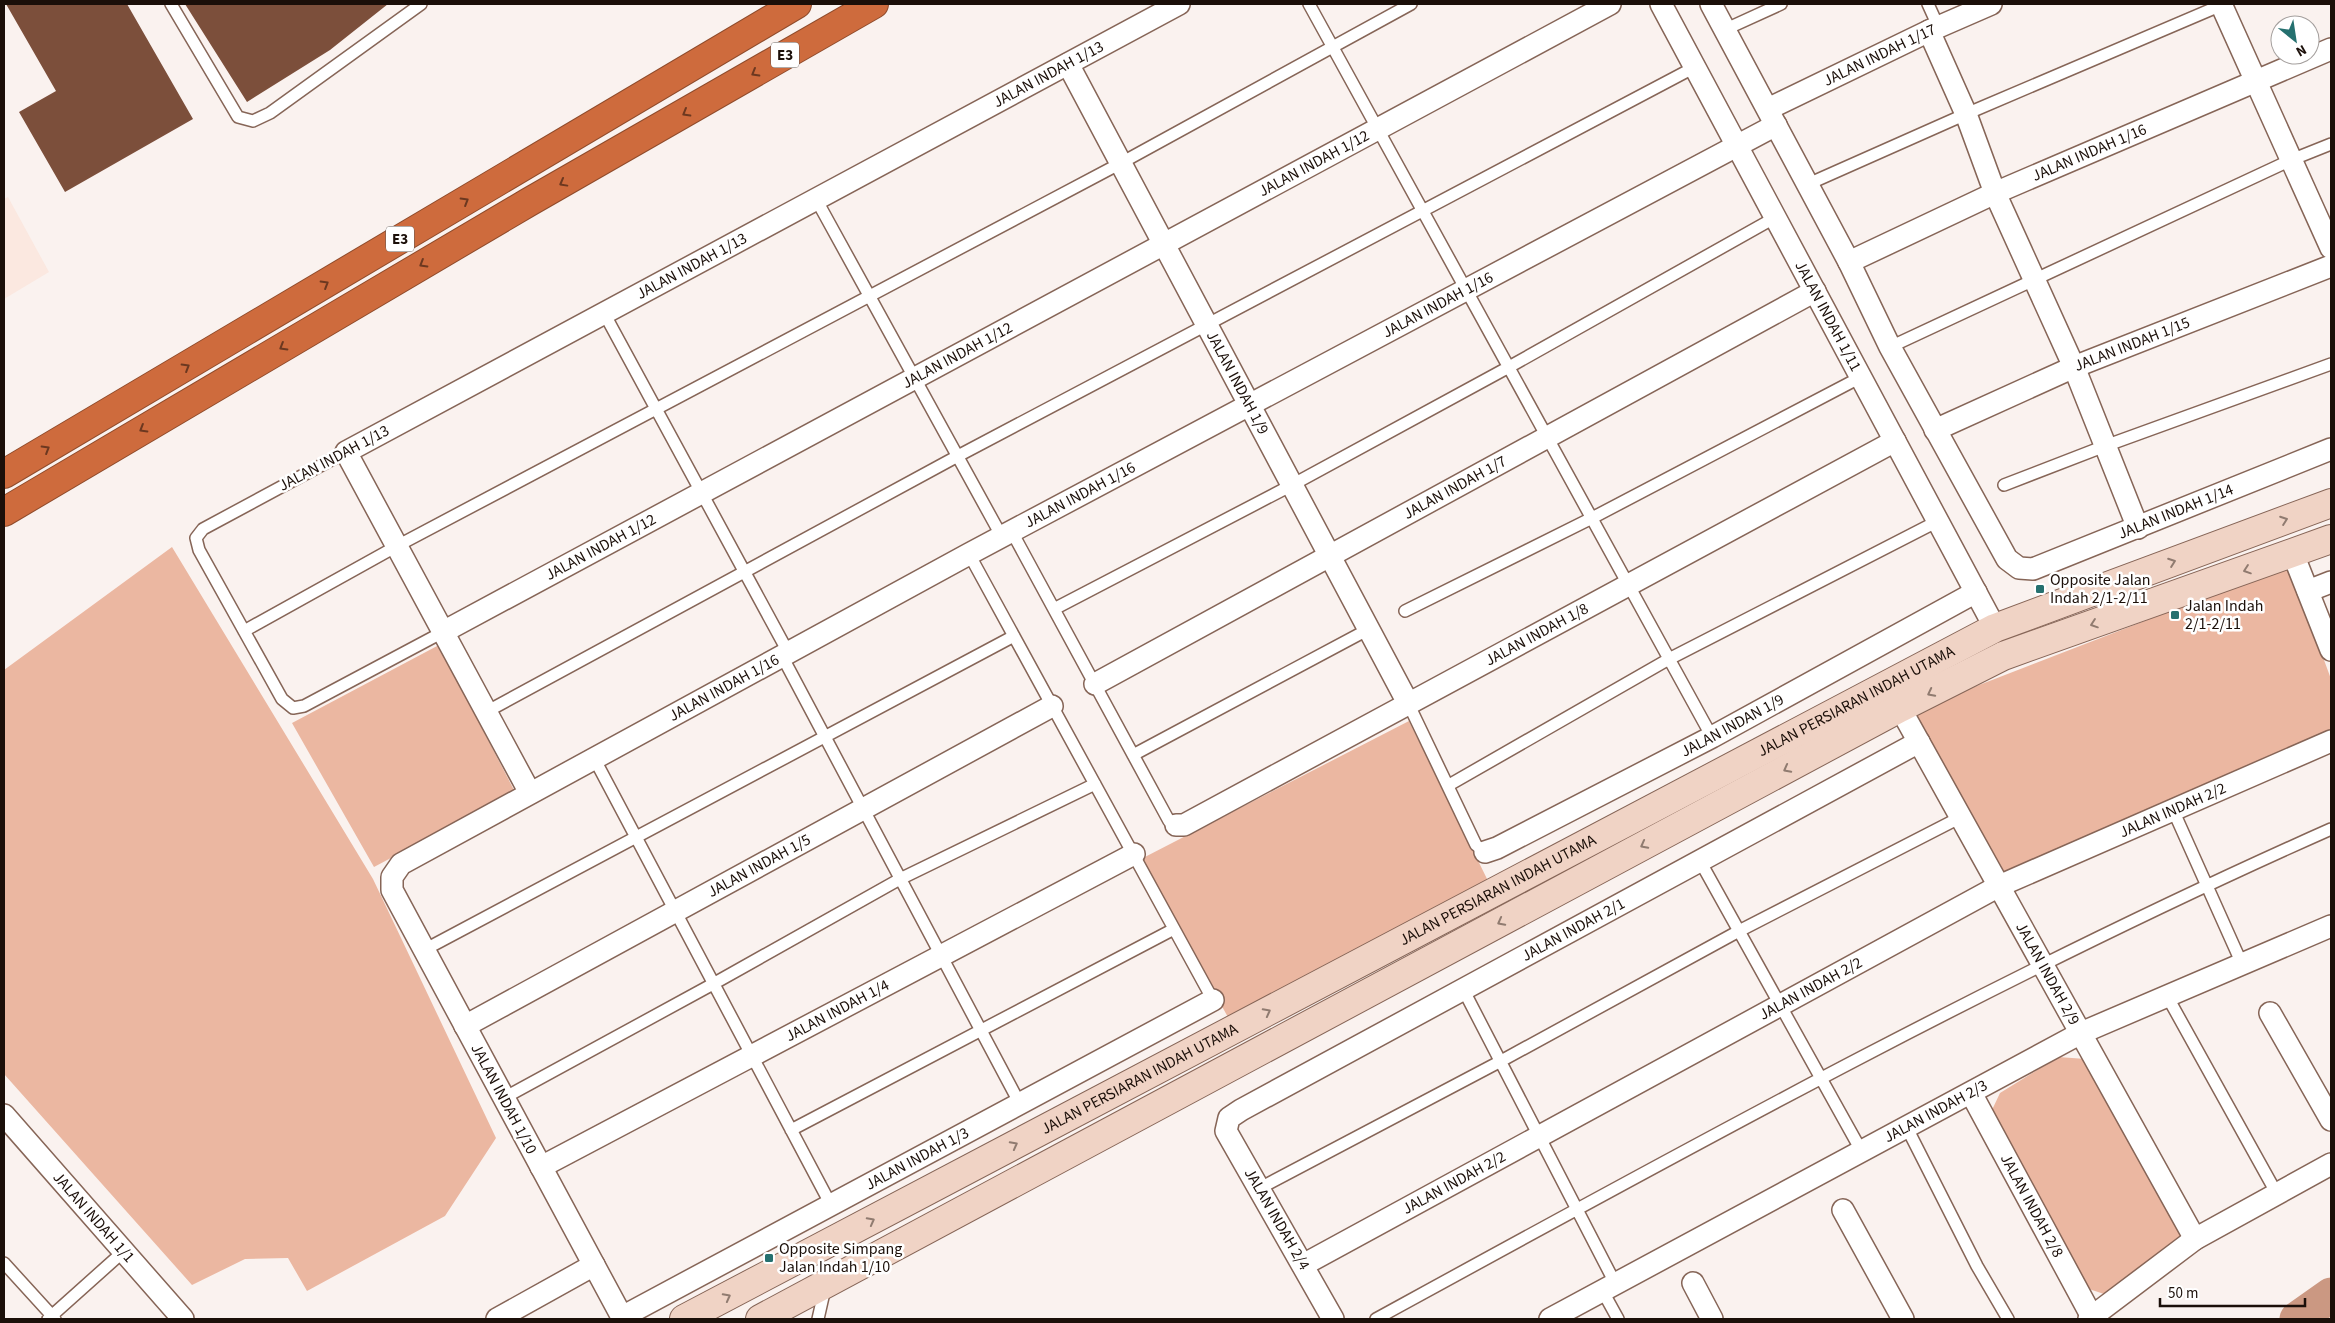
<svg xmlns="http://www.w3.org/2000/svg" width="2335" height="1323" font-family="'Source Sans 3',sans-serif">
  <rect width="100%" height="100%" fill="#faf2ef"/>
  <path fill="#fbe8e0" d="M8,197L49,272L4,299V199Z"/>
  <path fill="#ebb7a1" d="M172,547L373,879L496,1138L445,1216L307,1291L288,1258L245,1259L192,1285L4,1074V670Z
    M2289,565L2331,679V731L2004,875L1912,711Z
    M439,645L515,792L374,867L292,723Z
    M1409,721L1493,891L1235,1030L1141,859Z
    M2058,1057L2086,1059L2183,1240L2110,1296L2083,1287L1992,1110L2000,1093Z"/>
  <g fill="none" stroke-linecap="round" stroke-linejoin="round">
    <path stroke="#cb9882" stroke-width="35" d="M2297,1319L2331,1295"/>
  </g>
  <path fill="#7c4f3b" d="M6,4H127L193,119L65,192L19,112L56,91Z
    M185,4H388L330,50L247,102Z"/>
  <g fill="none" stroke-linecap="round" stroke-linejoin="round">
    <defs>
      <path id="lane" d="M171,4L238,117L253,121L270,113L421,4
        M1309,4L1712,737
        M1928,4L1938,26
        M1724,30L1781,4
        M1806,185L1966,114L2224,4
        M816,199L1002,537
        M604,313L788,652
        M1890,347L2291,160L2331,144
        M346,452L203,529L196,538L199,550L282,699L293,708L304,706L443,632
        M2004,485L2105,446L2331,364
        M1012,532L1169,821L1176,825
        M969,554L1213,1000
        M1054,609L1292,485L1509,367L1776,217
        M1405,611L1592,518L1861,377
        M244,631L397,546L1121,163L1411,4
        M782,656L1020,1104
        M1408,703L1476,845L1485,852
        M486,712L956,457L1695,67
        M1133,755L1369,629
        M594,758L831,1205
        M1449,785L1669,659L1938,521
        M2173,810L2242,964
        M1700,861L1862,1152
        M424,950L1014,636
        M1463,989L1615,1283
        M2167,996L2277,1194
        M504,1098L713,984L900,879L1095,784
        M1907,1128L1977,1266L2008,1319
        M791,1130L1174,929
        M1260,1188L1501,1061L1739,931L1961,817
        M4,1263L55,1319
        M1602,1290L1618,1319
        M48,1319L124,1251
        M818,1319L825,1288
        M1376,1319C1690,1147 2004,974 2331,829"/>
      <g id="street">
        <path id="s1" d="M1661,4L1995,628"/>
        <path id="s2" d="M1711,4L1849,262L1890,347L2007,559L2019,568L2033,569L2331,449"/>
        <path d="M2221,4L2331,248"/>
        <path d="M1929,31L1966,114L1995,193L2074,367L2138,528"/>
        <path id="s3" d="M1068,64L1408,703"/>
        <path id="s4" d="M1768,109L1929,31L1991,4"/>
        <path id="s5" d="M1849,262L1995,193L2331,49"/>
        <path id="s6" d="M1935,430L2074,367L2331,266"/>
        <path d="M2293,554L2331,650"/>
        <path d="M2308,591L2331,582"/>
        <path id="s7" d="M443,632L1610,4"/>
        <path id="s8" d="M1095,684L1815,291"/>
        <path id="s9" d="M1900,708L2195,1239"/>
        <path id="s10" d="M530,793L346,452L1179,4"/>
        <path id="s11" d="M1176,825H1184L1895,441"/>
        <path id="s12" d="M1485,852L1497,848L1712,737L1976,592"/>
        <path d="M2270,1013L2331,1120"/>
        <path id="s13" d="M465,1026L1052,706"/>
        <path id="s14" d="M1971,1093L2092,1317"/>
        <path id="s15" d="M4,1115L183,1319"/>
        <path id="s16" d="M541,1167L1134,854"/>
        <path d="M1843,1210L1903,1319"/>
        <path id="s17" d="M1303,1265L1999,886L2331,741"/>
        <path d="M1693,1283L1712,1319"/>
        <path id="s18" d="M622,1317L1213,1000"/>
        <path d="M497,1319L594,1265"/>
        <path id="s19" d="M623,1319L392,890V877L401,864L969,554L1776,125"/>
        <path id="s20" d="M1333,1319L1226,1131L1229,1118L1241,1110L1919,742"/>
        <path id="s21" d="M1550,1319L2081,1033L2331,926"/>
        <path d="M2089,1319L2195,1239L2331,1164"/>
      </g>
      <g id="secondary">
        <path id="s22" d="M684,1319L1995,628L2331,503"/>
        <path d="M760,1319L1900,708L2003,656L2331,539"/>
      </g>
      <path id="highway" d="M4,474L797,4
        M4,512L529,202L874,4"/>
    </defs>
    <use href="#lane" stroke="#866557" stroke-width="14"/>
    <use href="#street" stroke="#866557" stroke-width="24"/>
    <use href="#secondary" stroke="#866557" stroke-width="30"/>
    <use href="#highway" stroke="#8f4b2b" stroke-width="30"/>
    <use href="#lane" stroke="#fff" stroke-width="11"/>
    <use href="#street" stroke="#fff" stroke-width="21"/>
    <use href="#secondary" stroke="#f0d3c5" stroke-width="28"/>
    <use href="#highway" stroke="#ce6b3d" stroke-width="28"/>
  </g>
  <defs><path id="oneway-chevron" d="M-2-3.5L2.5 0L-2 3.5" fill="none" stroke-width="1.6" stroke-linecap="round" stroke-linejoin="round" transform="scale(1.25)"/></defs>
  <g stroke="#6c3820">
    <use href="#oneway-chevron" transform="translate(755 73) rotate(150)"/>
    <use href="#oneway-chevron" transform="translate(686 113) rotate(150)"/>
    <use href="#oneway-chevron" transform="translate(563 183) rotate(151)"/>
    <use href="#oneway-chevron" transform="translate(465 201) rotate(-31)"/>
    <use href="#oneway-chevron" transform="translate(423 264) rotate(149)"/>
    <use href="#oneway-chevron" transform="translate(325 284) rotate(-31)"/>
    <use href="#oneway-chevron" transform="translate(283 347) rotate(149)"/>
    <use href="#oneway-chevron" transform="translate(186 367) rotate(-31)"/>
    <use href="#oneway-chevron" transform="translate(143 429) rotate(149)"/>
    <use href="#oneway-chevron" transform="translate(46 449) rotate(-31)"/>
  </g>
  <g stroke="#907b70">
    <use href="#oneway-chevron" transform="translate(2284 520) rotate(-20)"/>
    <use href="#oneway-chevron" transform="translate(2172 562) rotate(-20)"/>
    <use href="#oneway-chevron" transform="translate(2247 570) rotate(161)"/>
    <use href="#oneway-chevron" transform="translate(2094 624) rotate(161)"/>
    <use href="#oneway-chevron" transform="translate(1931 693) rotate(153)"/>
    <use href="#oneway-chevron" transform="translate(1787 769) rotate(152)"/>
    <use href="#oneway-chevron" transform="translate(1644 845) rotate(152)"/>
    <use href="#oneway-chevron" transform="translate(1501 922) rotate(152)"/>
    <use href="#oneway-chevron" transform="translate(1267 1012) rotate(-28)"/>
    <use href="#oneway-chevron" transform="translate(1014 1145) rotate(-28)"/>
    <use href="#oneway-chevron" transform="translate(871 1221) rotate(-28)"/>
    <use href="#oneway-chevron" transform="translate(727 1297) rotate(-28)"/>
  </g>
  <g fill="#25706f" stroke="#fff" stroke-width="2">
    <rect x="2035" y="584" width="10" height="10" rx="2.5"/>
    <rect x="2170" y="610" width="10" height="10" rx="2.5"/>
    <rect x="764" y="1253" width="10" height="10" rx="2.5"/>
  </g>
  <g text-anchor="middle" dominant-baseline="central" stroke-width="5" stroke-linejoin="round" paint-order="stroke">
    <g fill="#fff" stroke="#5f5753" stroke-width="1">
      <rect x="771" y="42.5" width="28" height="25" rx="4"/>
      <rect x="386" y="226.5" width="28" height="25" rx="4"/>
    </g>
    <g font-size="15" font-weight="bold" fill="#1b0f09">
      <text x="785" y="55">E3</text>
      <text x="400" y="239">E3</text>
    </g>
    <g font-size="16" fill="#1b0f09" stroke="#fff">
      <text stroke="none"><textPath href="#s4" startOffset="124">JALAN INDAH 1/17</textPath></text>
      <text stroke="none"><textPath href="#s10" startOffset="1185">JALAN INDAH 1/13</textPath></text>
      <text stroke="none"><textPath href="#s5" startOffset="264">JALAN INDAH 1/16</textPath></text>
      <text stroke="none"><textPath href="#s7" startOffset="989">JALAN INDAH 1/12</textPath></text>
      <text stroke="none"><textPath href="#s10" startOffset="780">JALAN INDAH 1/13</textPath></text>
      <text stroke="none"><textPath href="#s19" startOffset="1694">JALAN INDAH 1/16</textPath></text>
      <text stroke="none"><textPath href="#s1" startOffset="354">JALAN INDAH 1/11</textPath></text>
      <text stroke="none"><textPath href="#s6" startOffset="215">JALAN INDAH 1/15</textPath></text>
      <text stroke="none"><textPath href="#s7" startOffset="584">JALAN INDAH 1/12</textPath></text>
      <text stroke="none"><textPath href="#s3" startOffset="361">JALAN INDAH 1/9</textPath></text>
      <text transform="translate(334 458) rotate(-28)">JALAN INDAH 1/13</text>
      <text stroke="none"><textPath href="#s8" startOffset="410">JALAN INDAH 1/7</textPath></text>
      <text stroke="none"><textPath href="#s19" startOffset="1289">JALAN INDAH 1/16</textPath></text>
      <text stroke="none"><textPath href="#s2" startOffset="812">JALAN INDAH 1/14</textPath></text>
      <text stroke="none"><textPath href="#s7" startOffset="179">JALAN INDAH 1/12</textPath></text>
      <text stroke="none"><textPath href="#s11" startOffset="409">JALAN INDAH 1/8</textPath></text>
      <text stroke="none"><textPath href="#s19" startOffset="884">JALAN INDAH 1/16</textPath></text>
      <text stroke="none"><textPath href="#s22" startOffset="1325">JALAN PERSIARAN INDAH UTAMA</textPath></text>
      <text stroke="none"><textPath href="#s12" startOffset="278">JALAN INDAN 1/9</textPath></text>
      <text stroke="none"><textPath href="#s17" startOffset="982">JALAN INDAH 2/2</textPath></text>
      <text stroke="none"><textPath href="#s13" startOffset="335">JALAN INDAH 1/5</textPath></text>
      <text stroke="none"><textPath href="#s22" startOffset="920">JALAN PERSIARAN INDAH UTAMA</textPath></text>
      <text stroke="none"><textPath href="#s20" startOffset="622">JALAN INDAH 2/1</textPath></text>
      <text stroke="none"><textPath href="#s9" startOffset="304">JALAN INDAH 2/9</textPath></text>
      <text stroke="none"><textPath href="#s17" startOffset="578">JALAN INDAH 2/2</textPath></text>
      <text stroke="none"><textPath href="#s16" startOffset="335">JALAN INDAH 1/4</textPath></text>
      <text stroke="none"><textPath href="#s22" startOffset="515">JALAN PERSIARAN INDAH UTAMA</textPath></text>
      <text transform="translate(504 1099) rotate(62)">JALAN INDAH 1/10</text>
      <text stroke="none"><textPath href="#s21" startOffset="438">JALAN INDAH 2/3</textPath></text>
      <text stroke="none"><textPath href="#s18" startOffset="335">JALAN INDAH 1/3</textPath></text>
      <text stroke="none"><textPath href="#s17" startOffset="172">JALAN INDAH 2/2</textPath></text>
      <text stroke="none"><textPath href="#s14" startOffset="128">JALAN INDAH 2/8</textPath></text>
      <text stroke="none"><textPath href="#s15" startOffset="136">JALAN INDAH 1/1</textPath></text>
      <text transform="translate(1277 1219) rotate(60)">JALAN INDAH 2/4</text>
    </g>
    <g font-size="16" fill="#1b0f09" stroke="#fff" text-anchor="start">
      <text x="2050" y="580">Opposite Jalan<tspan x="2050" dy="18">Indah 2/1-2/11</tspan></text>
      <text x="2185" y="606">Jalan Indah<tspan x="2185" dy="18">2/1-2/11</tspan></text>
      <text x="779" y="1249">Opposite Simpang<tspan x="779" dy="18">Jalan Indah 1/10</tspan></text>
    </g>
  </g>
  <rect width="2335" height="1323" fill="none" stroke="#1b0f09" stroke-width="10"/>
  <g transform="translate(2295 40) rotate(150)"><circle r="24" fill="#ffffff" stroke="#a49f9d"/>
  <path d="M0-4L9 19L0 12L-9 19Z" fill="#25706f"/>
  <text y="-8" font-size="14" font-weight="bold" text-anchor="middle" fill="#1b0f09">N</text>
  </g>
  <path d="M2160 1298v8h145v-8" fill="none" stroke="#1b0f09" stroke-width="2.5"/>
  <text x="2168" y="1298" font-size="15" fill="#1b0f09" stroke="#ffffff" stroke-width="4" paint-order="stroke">50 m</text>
</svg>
